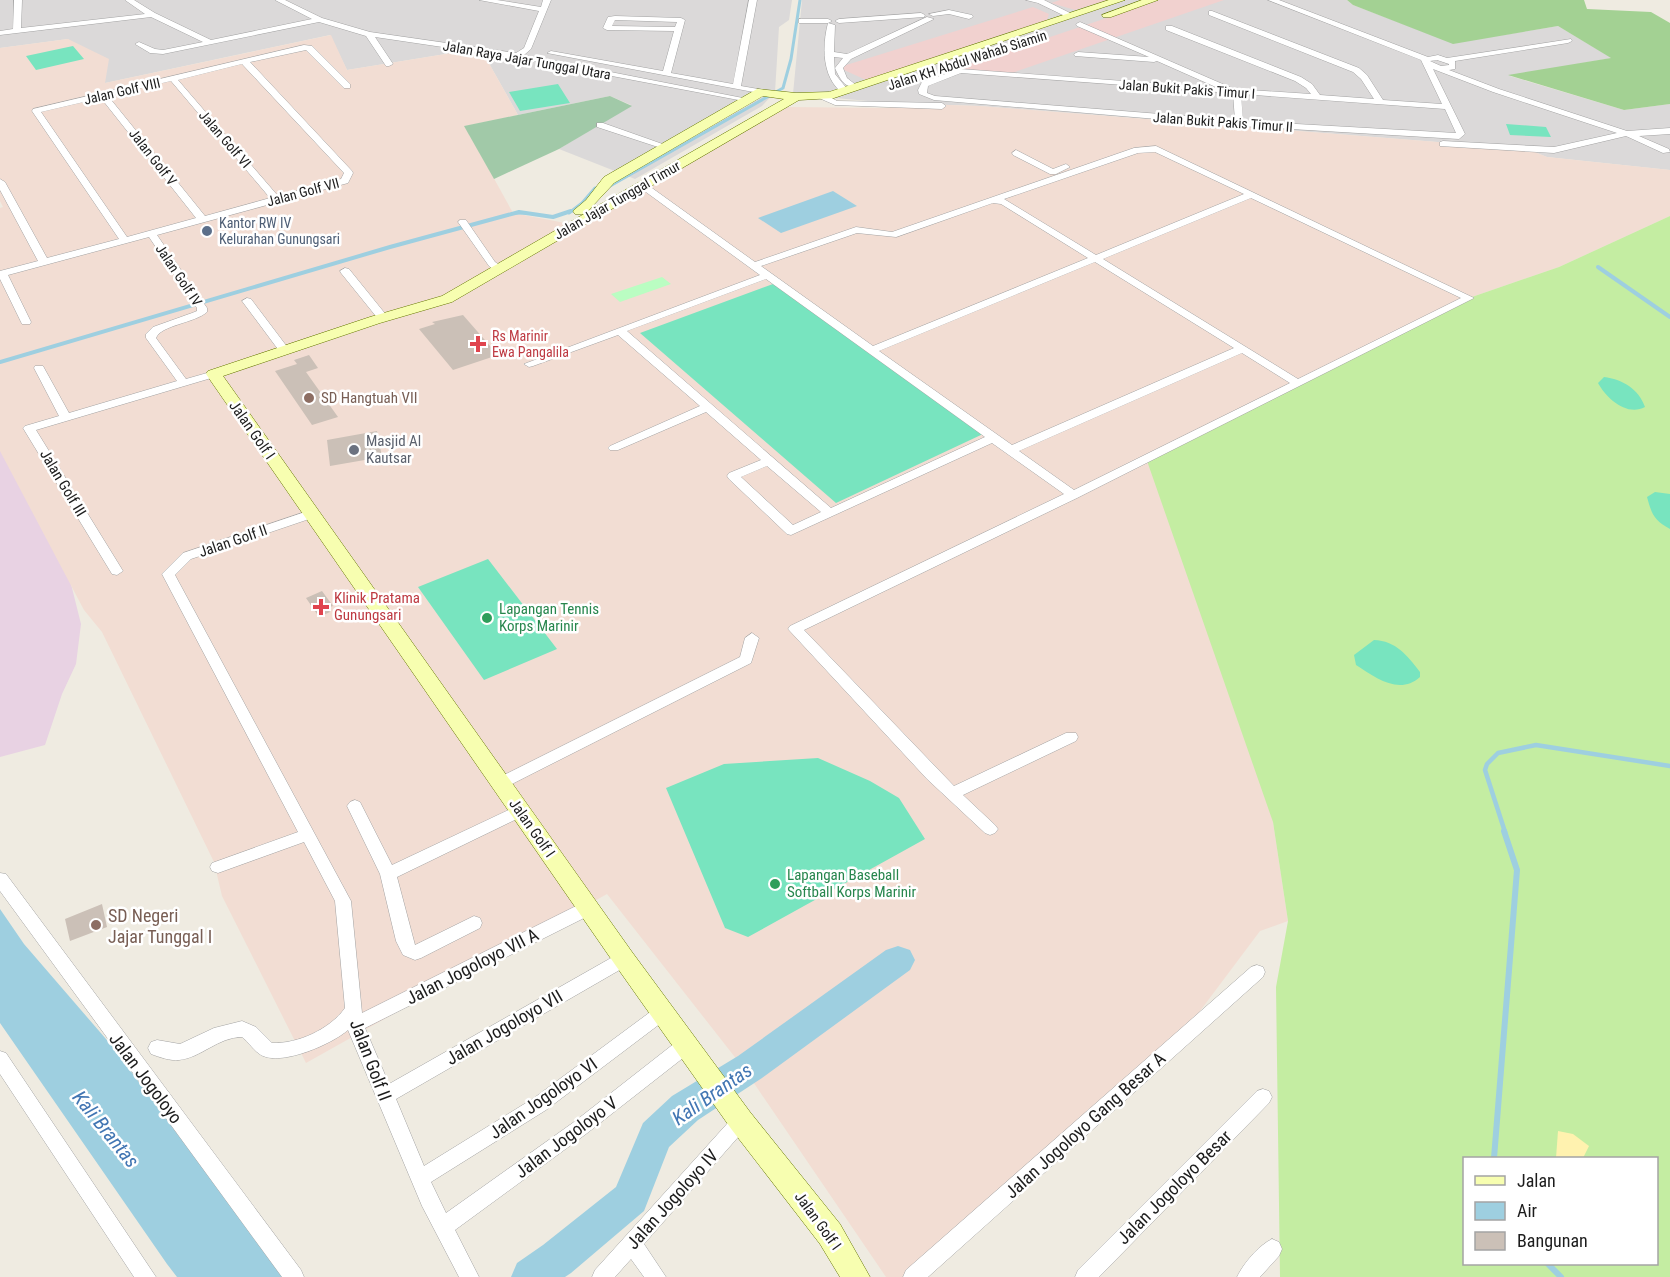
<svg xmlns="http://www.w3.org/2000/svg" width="1670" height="1277" font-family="'Roboto Condensed',sans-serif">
  <rect width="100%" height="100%" fill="#efebe1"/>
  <path fill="#dbd9d9" d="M0,0H792L789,20L779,27L775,92L762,106L635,179L559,149L631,105L610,96L518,115L486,58L458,52L347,70L330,35L105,83L68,39L0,48Z
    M802,0H1347L1353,5L1453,43L1558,26L1612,58L1510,76L1624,110L1670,104V170L1547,157L1527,149L980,106L889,103L793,94Z"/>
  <path fill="#f1d1cf" d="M1060,0H1108L1075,10L1051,3Z
    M1160,0H1224L1012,73L955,69Z
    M1033,7L1049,14L1047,20L866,80L844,70L843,66Z"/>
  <path fill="#e8d2e3" d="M0,433L70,580L81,624L76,664L62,694L45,745L0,757Z"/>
  <path fill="#f2ddd3" d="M331,35L347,70L458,52L486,58L518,115L465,126L513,213L581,226L784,107L890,108L889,103L980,106L1527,149L1547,157L1670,170V216L1559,267L1469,298L1273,822L1288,921L1260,931L1170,1051L910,1277H886L745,1070L607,894L306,1063L222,896L214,862L102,632L84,610L0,451V208L3,207L0,201V48L68,39L109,59L105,83Z"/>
  <path fill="#c4eda2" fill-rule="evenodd" d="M1670,216V1277H1280L1276,987L1288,921L1273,822L1146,458L1469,298L1559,267ZM1464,1158H1656V1264H1464Z"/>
  <path fill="#a3d193" d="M1347,0H1584L1587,9L1651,12L1670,23V104L1624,110L1508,75L1611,58L1558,26L1453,44L1353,5Z"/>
  <path fill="#fff2af" d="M1558,1131L1573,1134L1589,1146L1583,1158H1556Z"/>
  <path fill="#a1c9a8" d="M610,96L632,106L559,149L494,179L464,126Z"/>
  <path fill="#bafdc2" d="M662,277L671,284L620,302L611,294Z"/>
  <path fill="#78e4bf" d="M73,46L84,59L36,70L26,56Z
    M558,84L570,103L520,111L509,92Z
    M1506,124L1546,127L1551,137L1510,135Z
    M773,284L983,434L836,503L640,333Z
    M1604,377C1622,379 1639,389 1645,407C1627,417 1606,398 1598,383Z
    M1655,492L1670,494V529C1654,520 1652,515 1647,497Z
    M488,559L557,649L484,680L418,587Z
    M1374,640C1396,641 1407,655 1420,672V677C1399,696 1375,677 1356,665L1354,655Z
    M818,758L870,781L899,798L925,839L748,937L725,928L666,788L724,764Z"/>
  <path fill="#9ecfe0" d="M833,191L857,206L781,233L758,218Z
    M0,909L24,944L112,1046L284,1277H177L167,1264L0,1023Z"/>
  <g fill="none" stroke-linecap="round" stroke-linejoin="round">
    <path stroke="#9ecfe0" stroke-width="3" d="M516,213H524
      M569,213L582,203L595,188L610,186L783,88L791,59L800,0"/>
    <path stroke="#9ecfe0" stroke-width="4" d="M1598,267L1670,317
      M0,362L390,247L519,212L553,217L571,211"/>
    <path stroke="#9ecfe0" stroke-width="4.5" d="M1505,832L1485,770L1487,764L1498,753L1536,745L1670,766"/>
    <path stroke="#9ecfe0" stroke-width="6" d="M1494,1158L1517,870L1504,831
      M1548,1264L1561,1277"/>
    <path fill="#9ecfe0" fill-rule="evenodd" d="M898,946L910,950L915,960L910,970L762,1078L698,1120L669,1147L644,1211L571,1273L565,1277H511L517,1263L543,1245L616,1187L643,1123L672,1096L738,1056L886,950Z"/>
  </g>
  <path fill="#cbc0b7" d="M463,315L498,355L453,370L419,329L435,324L432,322Z
    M309,355L318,368L306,372L338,417L312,425L275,371L297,364L294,360Z
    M377,431L382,457L330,466L327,440Z
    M322,591L333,606L327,608L330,612L319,617L306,598Z
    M102,904L107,927L70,941L65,919Z"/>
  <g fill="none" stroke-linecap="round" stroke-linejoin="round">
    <defs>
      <path id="minor" d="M14,0H22L21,28L145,14L125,0H134L155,13L211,40L312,19L275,0H285L322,18L370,32L516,53L524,48L539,11L479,0H497L541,7L543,0H551L531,49L524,55L753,100L749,102L517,58L375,37L393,64L389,66H386L366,36L319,22L163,54L150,53L135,44L139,42L155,49L163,50L203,42L151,17L0,35V31L13,29Z
        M749,0H757L741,86L764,90V94L547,53L551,51L663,71L674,31L607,30L603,28L608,17L615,16L681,18L685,20L671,73L733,84ZM615,20L677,22L675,27L612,26Z
        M1026,0H1044L1076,16L1069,18L1038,3Z
        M1268,0H1279L1428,57L1438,55L1447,58L1571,39L1572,41L1568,43L1455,61V69L1449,70L1499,89L1627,131L1670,128V134L1639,136L1669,149L1670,152L1663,153L1626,136L1554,153L1440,146V142L1443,141L1554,147L1617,133L1493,92L1433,69L1465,134L1459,139L1239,126L934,100L919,94L918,90L922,82L960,69L1218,88L1157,61L1154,62L1075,56L1074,54L1078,52L1149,57L1077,26L1076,24L1080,22L1234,89L1311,94L1306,88L1295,81L1166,30V26H1172L1301,77L1312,84L1320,95L1374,99L1361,79L1353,72L1209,15V11H1212L1359,68L1367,75L1383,100L1442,104L1421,60ZM1437,60L1449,64V65L1441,66L1430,61ZM961,73L1231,93L1233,94L1235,120L935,96L927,93L928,86ZM1241,94L1445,109L1456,133L1243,121Z
        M949,10L972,15L973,17L969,19L949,14L933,16L929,14Z
        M921,13L925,15L924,17L839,23L835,21L839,19Z
        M927,17L934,19L851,59L843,68L847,78L856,85L855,87C844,88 839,77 835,68L843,58L834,57L835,74L848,90L847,92H841C822,76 822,46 828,23L835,25L834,52L847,54Z
        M802,19H828L832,21L828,23H799V19Z
        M304,45L312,46L350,84V88H344L306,50L250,62L352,171L353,173L348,183L157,235L207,308V312C195,323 161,325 156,338L186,379L214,371L218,372V376L36,430L123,571L117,575L112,574L23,428L25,426L59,416L34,368L35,366H43L69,413L177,381L146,338V334L153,327L192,313L197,311V308L149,237L8,275L31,322L30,324H22L0,279V271L38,261L0,190V179L5,182L47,258L119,239L32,111L33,109ZM242,64L344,173L341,179L278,196L178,80ZM171,81L270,198L205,216L108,96ZM101,98L196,218L127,237L41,112Z
        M819,94H825L837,101L942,103L946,106L942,109L835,105L819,98Z
        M597,123H603L671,147L664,149L597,127Z
        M1156,146L1474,298L1077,498L804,630L954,786L1066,733H1076L1078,737L1076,741L963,795L995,825L998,829L995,833L990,835L985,833L927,779L788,629L790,626L1064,494L992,443L791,535L787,534L729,479L727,476L729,473L761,460L706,412L618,450H610L608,448L610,446L700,406L618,335L533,366L529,367L524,364L760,275L639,187V183H645L755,262L856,227L892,232L1134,148ZM1155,152L1244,194L1096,255L1004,199L1138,153ZM1251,198L1461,298L1298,379L1103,259ZM993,203L1001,204L1088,258L873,346L761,266L857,233L896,237ZM1095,262L1234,348L1012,445L879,351ZM766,279L985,437L831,508L627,331ZM1242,353L1290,383L1074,490L1019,451ZM767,466L821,512L793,525L741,477Z
        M1016,150L1053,169L1066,164L1070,167L1056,174H1050L1013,155L1012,153Z
        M460,220H466L495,262L503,267V271H495L489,266L458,222Z
        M345,268L349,269L387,316V320H379L341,273L340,271Z
        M247,298L251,299L288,348V352H280L242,301Z
        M311,510L317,514L315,517L191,559L175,575L351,901L362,1013L582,903L588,901L594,903L596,908L594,913L365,1028L389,1084L618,954L624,952L630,954L632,959L630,964L396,1099L424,1166L534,1098L657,1007L663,1004L669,1007L672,1012L669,1017L546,1110L431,1182L446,1213L574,1122L680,1039L686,1037L692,1039L695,1045L692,1051L586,1134L455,1230L479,1277H459L422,1206L348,1030C332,1044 284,1065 263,1056C254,1052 249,1042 242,1037C218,1037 201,1058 179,1060C170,1061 159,1057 151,1054L148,1048L151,1042L157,1040L180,1044L214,1028L242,1021L256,1027L272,1043C298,1044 330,1029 345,1008L335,901L304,842L218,873L212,871L210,867L212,863L298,832L162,574L183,553Z
        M752,633L759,638L751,663L506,787H496L494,783L496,779L740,657L745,638Z
        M355,800L360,802L392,865L515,807L520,805L525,807L528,811L525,815L397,877L415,945L474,916L480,918L482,923L480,928L421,958L415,960L403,955L396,941L380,874L347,806L350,802Z
        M0,873L6,874L301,1270L304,1277H282L0,891Z
        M1257,965L1263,967L1265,972L1263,977L928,1277H903L906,1270L1251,967Z
        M0,1051L6,1053L156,1277H134L0,1074Z
        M1263,1089L1269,1091L1272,1097L1269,1103L1099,1277H1075L1078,1270L1257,1091Z
        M741,1113L747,1115L750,1121L747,1127L644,1244L666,1277H644L631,1259L615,1277H592L595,1270L735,1115Z
        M1272,1239L1279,1242L1282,1249L1279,1256L1260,1277H1237C1243,1264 1259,1245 1272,1239Z"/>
      <path id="secondary" d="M1109,0H1125L834,98L799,100L452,302L380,323L223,376L632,952L750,1112L840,1224L870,1277H840L820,1244L732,1130L616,966L206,374L208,371L370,317L442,296L584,214H575L573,211L586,200L604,177L757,89L796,93L829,92ZM763,96L784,99L587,212L614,183Z
        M1142,0H1158L1111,17H1103L1102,15Z"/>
    </defs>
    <use href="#minor" stroke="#a3a3a3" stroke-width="1"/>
    <use href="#secondary" stroke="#657700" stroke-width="1"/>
    <use href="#minor" fill="#fff" fill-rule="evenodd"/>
    <use href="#secondary" fill="#f7feb0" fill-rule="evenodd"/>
  </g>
  <circle fill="#5c6f8a" stroke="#fff" stroke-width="2" cx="207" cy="231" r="6"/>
  <g fill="#e0444e" stroke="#fff" stroke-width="2">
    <path d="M475 335h6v6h6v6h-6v6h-6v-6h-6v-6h6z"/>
    <path d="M318 598h6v6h6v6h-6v6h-6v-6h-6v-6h6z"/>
  </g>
  <g fill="#8d6e63" stroke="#fff" stroke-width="2">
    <circle cx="309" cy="398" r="6"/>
    <circle cx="96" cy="925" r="6"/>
  </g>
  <circle fill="#6b7280" stroke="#fff" stroke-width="2" cx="354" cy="450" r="6"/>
  <g fill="#2e9e5b" stroke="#fff" stroke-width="2">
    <circle cx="487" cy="618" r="6"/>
    <circle cx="775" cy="884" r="6"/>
  </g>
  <g text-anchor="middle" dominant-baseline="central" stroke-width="5" stroke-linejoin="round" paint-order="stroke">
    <g font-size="14" fill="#1c1c1c" stroke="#fff">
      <text transform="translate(527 60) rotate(10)">Jalan Raya Jajar Tunggal Utara</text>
      <text transform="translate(967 60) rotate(-18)">Jalan KH Abdul Wahab Siamin</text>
      <text transform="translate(1187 89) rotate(4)">Jalan Bukit Pakis Timur I</text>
      <text transform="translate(122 91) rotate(-13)">Jalan Golf VIII</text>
      <text transform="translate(1223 122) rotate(4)">Jalan Bukit Pakis Timur II</text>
      <text transform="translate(225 139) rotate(49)">Jalan Golf VI</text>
      <text transform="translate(153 157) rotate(52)">Jalan Golf V</text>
      <text transform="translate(303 192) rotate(-15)">Jalan Golf VII</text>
      <text transform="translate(617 200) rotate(-30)">Jalan Jajar Tunggal Timur</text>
      <text transform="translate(179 275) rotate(56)">Jalan Golf IV</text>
    </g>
    <g font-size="14" fill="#4e5e75" stroke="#fff" text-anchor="start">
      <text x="219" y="223">Kantor RW IV<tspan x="219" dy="16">Kelurahan Gunungsari</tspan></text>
    </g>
    <g font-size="14" fill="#be3a42" stroke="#fff" text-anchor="start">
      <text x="492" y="336">Rs Marinir<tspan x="492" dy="16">Ewa Pangalila</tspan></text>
    </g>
    <g font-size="15" fill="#785e54" stroke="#fff" text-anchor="start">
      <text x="321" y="398">SD Hangtuah VII</text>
    </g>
    <g font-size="15" fill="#1c1c1c" stroke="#fff">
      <text transform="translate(252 430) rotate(55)">Jalan Golf I</text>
      <text transform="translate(63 483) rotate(59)">Jalan Golf III</text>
      <text transform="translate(233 541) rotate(-19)">Jalan Golf II</text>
      <text transform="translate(532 828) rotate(55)">Jalan Golf I</text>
      <text transform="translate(818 1221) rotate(54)">Jalan Golf I</text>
    </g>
    <g font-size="15" fill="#5b616d" stroke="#fff" text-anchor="start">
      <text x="366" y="441">Masjid Al<tspan x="366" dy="17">Kautsar</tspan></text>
    </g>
    <g font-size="15" fill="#be3a42" stroke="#fff" text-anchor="start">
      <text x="334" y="598">Klinik Pratama<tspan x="334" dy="17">Gunungsari</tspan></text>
    </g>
    <g font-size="15" fill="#27864d" stroke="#fff" text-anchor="start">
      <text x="499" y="609">Lapangan Tennis<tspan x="499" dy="17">Korps Marinir</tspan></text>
      <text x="787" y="875">Lapangan Baseball<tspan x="787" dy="17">Softball Korps Marinir</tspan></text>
    </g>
    <g font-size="18" fill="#785e54" stroke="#fff" text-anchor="start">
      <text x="108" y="915">SD Negeri<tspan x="108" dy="21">Jajar Tunggal I</tspan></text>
    </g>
    <g font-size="18" fill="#1c1c1c" stroke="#fff">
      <text transform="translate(472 966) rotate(-27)">Jalan Jogoloyo VII A</text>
      <text transform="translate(504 1027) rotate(-30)">Jalan Jogoloyo VII</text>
      <text transform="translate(371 1060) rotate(69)">Jalan Golf II</text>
      <text transform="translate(146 1078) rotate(53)">Jalan Jogoloyo</text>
      <text transform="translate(543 1098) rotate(-35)">Jalan Jogoloyo VI</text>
      <text transform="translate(1085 1125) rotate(-42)">Jalan Jogoloyo Gang Besar A</text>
      <text transform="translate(566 1137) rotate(-37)">Jalan Jogoloyo V</text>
      <text transform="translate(1174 1187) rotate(-45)">Jalan Jogoloyo Besar</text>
      <text transform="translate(672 1199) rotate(-48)">Jalan Jogoloyo IV</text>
    </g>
    <g font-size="20" font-style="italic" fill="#4276b3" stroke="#fff">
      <text transform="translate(712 1094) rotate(-35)">Kali Brantas</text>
      <text transform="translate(106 1129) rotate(51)">Kali Brantas</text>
    </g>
  </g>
  <rect x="1463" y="1157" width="195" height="108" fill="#ffffff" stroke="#a4a4a4" stroke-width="1.5"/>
  <rect x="1475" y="1176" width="30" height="9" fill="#f7feb0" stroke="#a4a4a4" stroke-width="1.5"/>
  <text x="1517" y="1187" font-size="18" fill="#1c1c1c">Jalan</text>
  <rect x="1475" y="1202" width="30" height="18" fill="#9ecfe0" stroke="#a4a4a4" stroke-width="1.5"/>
  <text x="1517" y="1217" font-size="18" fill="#1c1c1c">Air</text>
  <rect x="1475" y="1232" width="30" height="18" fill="#cbc0b7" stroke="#a4a4a4" stroke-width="1.5"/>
  <text x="1517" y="1247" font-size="18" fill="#1c1c1c">Bangunan</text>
</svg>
